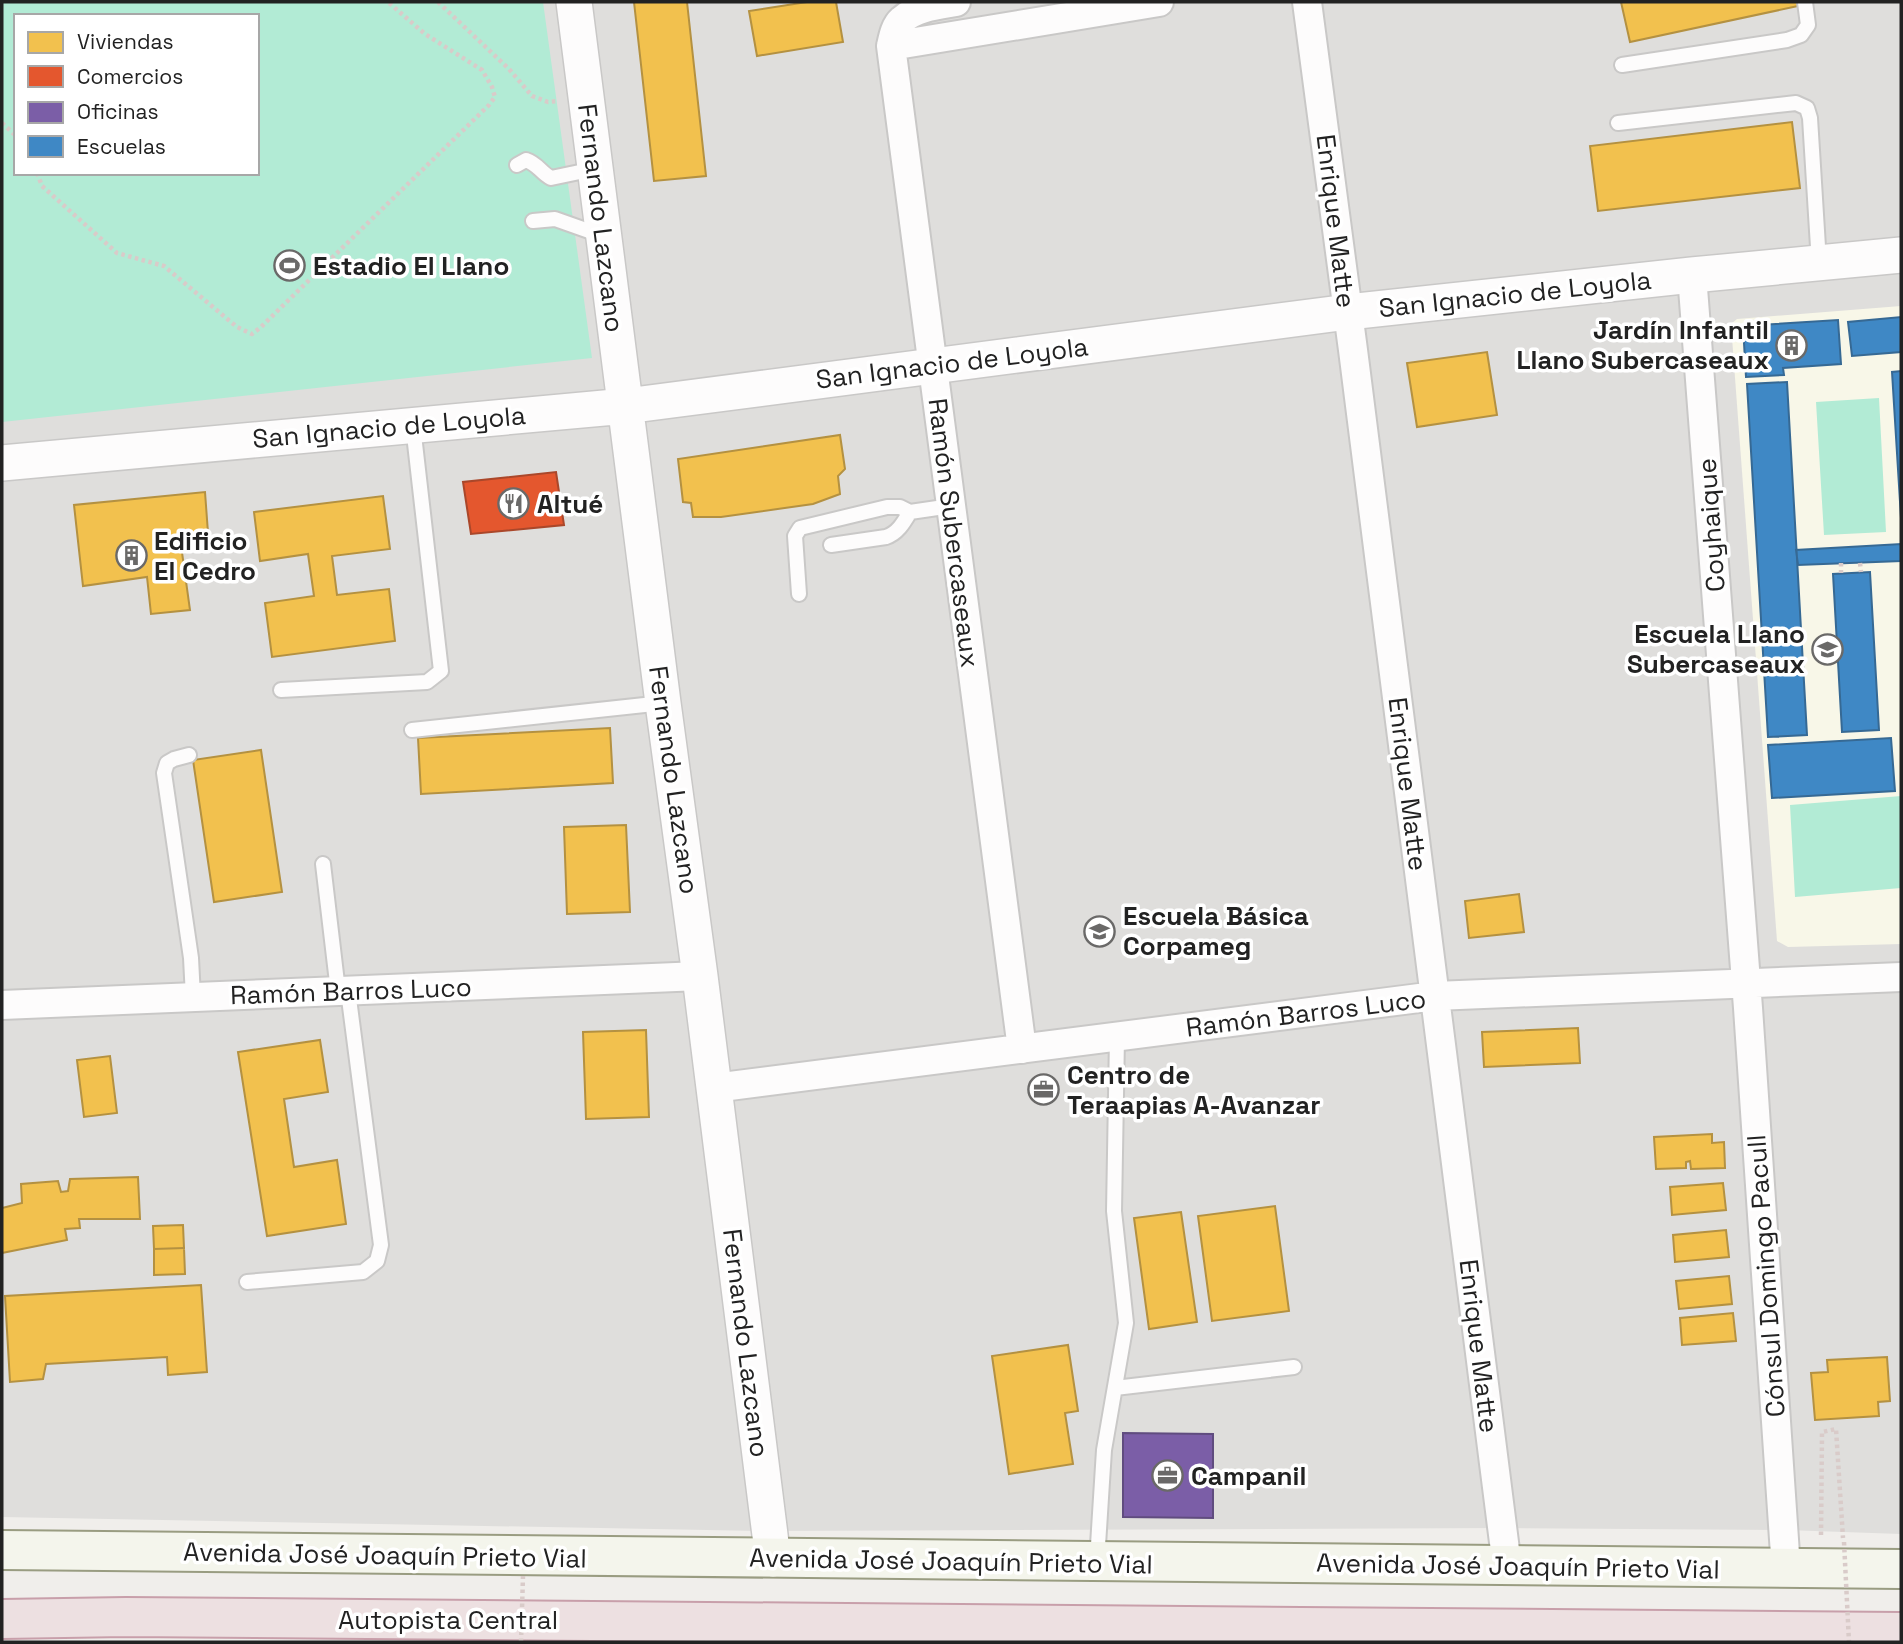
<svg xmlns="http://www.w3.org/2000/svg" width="1903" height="1644" font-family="'Space Grotesk',sans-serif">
  <rect width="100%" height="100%" fill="#f0eeeb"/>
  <path fill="#dfdedc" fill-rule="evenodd" d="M2,2H1901V1534L1786,1530L1503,1528L760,1531L2,1517ZM16,16H257V173H16Z"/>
  <path fill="#f8f7e8" d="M1901,306V944L1788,947L1777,941L1731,324L1737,319Z"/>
  <path fill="#b2ebd5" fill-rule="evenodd" d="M2,2H543L592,358L2,422ZM16,16H257V173H16Z
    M1879,398L1886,532L1824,535L1816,402Z
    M1901,796V888L1795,897L1790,805Z"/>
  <path fill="#f2c14e" stroke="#b49141" stroke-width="2" d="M634,2H687L706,176L654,181Z
    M807,2H836L843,42L757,56L749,11Z
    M1621,2H1797L1798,6L1630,42Z
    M1792,122L1800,188L1598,211L1590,146Z
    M1487,352L1497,415L1417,427L1407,363Z
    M840,435L845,469L838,476L840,494L813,504L721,517H693L691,503L683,502L678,459Z
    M205,492L208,533L180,538L190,610L151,614L147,577L83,586L74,505Z
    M383,496L390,549L332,556L337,595L389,589L395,641L272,657L265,603L314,596L308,554L260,561L254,512Z
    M610,728L613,783L421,794L418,738Z
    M261,750L282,892L214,902L193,760Z
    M626,825L630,912L567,914L564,827Z
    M1519,894L1524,932L1469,938L1465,901Z
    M1578,1028L1580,1063L1484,1067L1482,1032Z
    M646,1030L649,1117L586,1119L583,1032Z
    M320,1040L328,1092L284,1099L294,1167L337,1160L346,1224L267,1236L238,1052Z
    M110,1056L117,1113L84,1117L77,1060Z
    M1712,1134V1143L1724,1142L1725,1168L1691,1169L1690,1161L1686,1162V1168L1656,1169L1654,1137Z
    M138,1177L140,1219H79L80,1228L65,1229L67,1240L2,1253V1208L22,1203L21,1184L58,1181L61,1192L68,1191L70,1179Z
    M1723,1183L1726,1210L1672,1215L1670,1187Z
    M1275,1206L1289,1311L1212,1321L1198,1216Z
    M1181,1212L1197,1322L1149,1329L1134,1218Z
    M183,1225L184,1248L154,1249L153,1226Z
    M1726,1230L1729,1257L1675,1262L1673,1235Z
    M184,1248L185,1274L154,1275V1249Z
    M1729,1276L1732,1304L1679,1309L1676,1281Z
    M201,1285L207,1372L168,1375L167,1357L46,1364L43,1379L10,1382L5,1296Z
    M1733,1313L1736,1341L1682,1345L1680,1318Z
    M1068,1345L1078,1411L1065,1413L1073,1464L1009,1474L992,1356Z
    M1887,1357L1890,1401L1878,1402L1879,1416L1815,1420L1811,1373L1828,1372L1827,1360Z"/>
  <path fill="#e4572e" stroke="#aa472a" stroke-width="2" d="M556,472L564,525L471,534L463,482Z"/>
  <path fill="#7b5ea7" stroke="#604c7f" stroke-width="2" d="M1123,1433L1213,1434V1518L1123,1517Z"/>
  <path fill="#3f88c5" stroke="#366994" stroke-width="2" d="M1901,317V352L1852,356L1848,322Z
    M1838,320L1841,364L1783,368L1784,375L1746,377L1743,326Z
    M1901,371V518L1892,372Z
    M1787,382L1807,735L1768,737L1747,384Z
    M1901,544V561L1798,565L1796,550Z
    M1870,572L1879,730L1842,732L1833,574Z
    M1891,738L1895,791L1772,798L1768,745Z"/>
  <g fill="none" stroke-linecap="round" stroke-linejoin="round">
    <defs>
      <path id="service" d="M1622,65L1787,40L1801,35L1808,25L1805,2
        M1618,123L1796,103L1807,108L1810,118L1819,263
        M517,165L526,160C538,164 541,173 551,178L594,169
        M533,221L555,219L603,236
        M831,545L886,537C898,533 904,522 910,512L951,506
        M799,594L795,536L800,528L887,507H900L910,512
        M281,690L427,682L441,671L413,426
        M412,730L663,703
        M189,755L174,759L167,763L164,773L191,958L193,997
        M323,864L338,991
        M247,1282L363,1272L377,1261L381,1245L348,991
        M1115,1388L1294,1367
        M1097,1561L1104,1450L1126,1323L1114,1211L1117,1037"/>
      <path id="minor" d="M956,2C939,5 916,7 902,20C895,26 893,37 891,46L1022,1049
        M1307,2L1353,350L1507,1566
        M891,46L1159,2
        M1692,275L1748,1008L1786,1569
        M2,1005L700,976
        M714,1088L1435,996L1901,977"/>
      <path id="tertiary" d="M574,2L663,703L700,976L773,1559
        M2,463L626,406L1348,312L1692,275L1901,255"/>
      <path id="secondary" d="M2,1550L1901,1569"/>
      <path id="motorway" d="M2,1619L126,1617L1901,1632"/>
    </defs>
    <use href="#service" stroke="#c9c8c7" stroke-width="18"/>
    <use href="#minor" stroke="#c9c8c7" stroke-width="32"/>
    <use href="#tertiary" stroke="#c9c8c7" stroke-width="38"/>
    <use href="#secondary" stroke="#999c81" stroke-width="42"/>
    <use href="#motorway" stroke="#c89faa" stroke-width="42"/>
    <path stroke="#d9cbc9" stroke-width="4.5" stroke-dasharray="3.5 3.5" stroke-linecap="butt" d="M438,2L509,69L532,96L548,102L558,101
      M2,123L16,136
      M37,173L42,186L117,253L164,266L237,327L252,334L261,327L489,105L495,97L492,87L482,70L425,34L388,2
      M1724,357L1743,356
      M1841,563V573
      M1860,563L1861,572
      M1821,1535L1822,1432L1836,1429L1843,1538"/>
    <use href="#service" stroke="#fdfcfc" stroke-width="14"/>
    <use href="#minor" stroke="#fdfcfc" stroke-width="28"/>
    <use href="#tertiary" stroke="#fdfcfc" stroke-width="35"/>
    <use href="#secondary" stroke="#f4f5ec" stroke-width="38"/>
    <use href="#motorway" stroke="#ede0e1" stroke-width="38"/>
    <path stroke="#d9cbc9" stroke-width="4.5" stroke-dasharray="3.5 3.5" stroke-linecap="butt" d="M1844,1542L1849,1642
      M521,1642L523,1576"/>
  </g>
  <defs>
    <symbol id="stadium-ring" viewBox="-11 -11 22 22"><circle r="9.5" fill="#fff" stroke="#6a6968" stroke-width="1.5"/><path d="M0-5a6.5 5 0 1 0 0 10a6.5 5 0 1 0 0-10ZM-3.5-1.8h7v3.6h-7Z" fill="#6a6968"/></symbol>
    <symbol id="building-ring" viewBox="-11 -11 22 22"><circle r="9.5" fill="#fff" stroke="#6a6968" stroke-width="1.5"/><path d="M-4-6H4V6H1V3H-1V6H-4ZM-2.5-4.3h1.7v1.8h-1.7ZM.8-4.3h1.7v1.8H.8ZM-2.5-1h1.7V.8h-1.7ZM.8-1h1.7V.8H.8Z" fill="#6a6968"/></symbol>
    <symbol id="restaurant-ring" viewBox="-11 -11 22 22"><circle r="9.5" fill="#fff" stroke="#6a6968" stroke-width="1.5"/><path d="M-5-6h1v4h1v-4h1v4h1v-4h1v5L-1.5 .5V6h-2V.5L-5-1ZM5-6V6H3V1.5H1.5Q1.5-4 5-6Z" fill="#6a6968"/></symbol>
    <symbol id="school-ring" viewBox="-11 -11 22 22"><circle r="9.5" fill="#fff" stroke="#6a6968" stroke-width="1.5"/><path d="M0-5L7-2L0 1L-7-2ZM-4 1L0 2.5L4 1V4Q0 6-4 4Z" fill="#6a6968"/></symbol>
    <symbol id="office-ring" viewBox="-11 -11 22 22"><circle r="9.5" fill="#fff" stroke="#6a6968" stroke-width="1.5"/><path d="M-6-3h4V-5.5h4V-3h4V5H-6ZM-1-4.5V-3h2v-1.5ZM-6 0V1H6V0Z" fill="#6a6968"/></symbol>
  </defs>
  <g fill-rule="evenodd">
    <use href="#stadium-ring" x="272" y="248" width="35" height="35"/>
    <use href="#building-ring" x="1774" y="328" width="35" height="35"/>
    <use href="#restaurant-ring" x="496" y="486" width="35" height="35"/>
    <use href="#building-ring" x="114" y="538" width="35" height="35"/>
    <use href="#school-ring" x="1810" y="632" width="35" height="35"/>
    <use href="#school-ring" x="1082" y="914" width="35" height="35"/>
    <use href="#office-ring" x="1026" y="1072" width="35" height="35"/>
    <use href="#office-ring" x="1150" y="1458" width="35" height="35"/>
  </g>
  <g text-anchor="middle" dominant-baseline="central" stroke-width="7" stroke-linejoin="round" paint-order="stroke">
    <g font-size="26" fill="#222" stroke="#fff">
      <text transform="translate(601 218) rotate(83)">Fernando Lazcano</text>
      <text transform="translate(1336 221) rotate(83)">Enrique Matte</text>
      <text transform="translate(1515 294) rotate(-6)">San Ignacio de Loyola</text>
      <text transform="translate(952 363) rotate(-7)">San Ignacio de Loyola</text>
      <text transform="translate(389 427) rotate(-5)">San Ignacio de Loyola</text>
      <text transform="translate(1711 525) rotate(-94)">Coyhaique</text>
      <text transform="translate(954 533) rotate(83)">Ramón Subercaseaux</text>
      <text transform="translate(674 780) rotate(82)">Fernando Lazcano</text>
      <text transform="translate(1408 784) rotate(83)">Enrique Matte</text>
      <text transform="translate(351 991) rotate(-2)">Ramón Barros Luco</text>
      <text transform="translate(1306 1013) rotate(-7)">Ramón Barros Luco</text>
      <text transform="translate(1766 1276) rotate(-94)">Cónsul Domingo Pacull</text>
      <text transform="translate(746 1343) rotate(83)">Fernando Lazcano</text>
      <text transform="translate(1479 1346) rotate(83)">Enrique Matte</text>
      <text transform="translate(385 1555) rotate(1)">Avenida José Joaquín Prieto Vial</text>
      <text transform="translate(951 1561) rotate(1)">Avenida José Joaquín Prieto Vial</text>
      <text transform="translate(1518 1566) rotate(1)">Avenida José Joaquín Prieto Vial</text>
      <text x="448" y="1620">Autopista Central</text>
    </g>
    <g font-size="26" font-weight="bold" fill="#222" stroke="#fff" text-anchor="start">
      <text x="313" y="266">Estadio El Llano</text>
      <text x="1769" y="330" text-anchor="end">Jardín Infantil<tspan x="1769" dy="30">Llano Subercaseaux</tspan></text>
      <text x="537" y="504">Altué</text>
      <text x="154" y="541">Edificio<tspan x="154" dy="30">El Cedro</tspan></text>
      <text x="1805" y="634" text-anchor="end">Escuela Llano<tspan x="1805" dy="30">Subercaseaux</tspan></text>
      <text x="1123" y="916">Escuela Básica<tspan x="1123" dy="30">Corpameg</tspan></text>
      <text x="1067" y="1075">Centro de<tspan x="1067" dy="30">Teraapias A-Avanzar</tspan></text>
      <text x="1191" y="1476">Campanil</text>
    </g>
  </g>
  <rect width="1903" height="1644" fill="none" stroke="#222222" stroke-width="7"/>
  <rect x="14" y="14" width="245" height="161" fill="#ffffff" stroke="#a7a7a7" stroke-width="2"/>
  <rect x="28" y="32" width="35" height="21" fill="#f2c14e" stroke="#a7a7a7" stroke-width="2"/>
  <text x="77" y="49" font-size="21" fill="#222222">Viviendas</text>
  <rect x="28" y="66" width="35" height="21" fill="#e4572e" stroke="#a7a7a7" stroke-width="2"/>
  <text x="77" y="84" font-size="21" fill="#222222">Comercios</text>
  <rect x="28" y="102" width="35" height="21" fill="#7b5ea7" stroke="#a7a7a7" stroke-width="2"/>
  <text x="77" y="119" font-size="21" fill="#222222">Oficinas</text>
  <rect x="28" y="136" width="35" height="21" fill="#3f88c5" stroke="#a7a7a7" stroke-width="2"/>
  <text x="77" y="154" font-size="21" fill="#222222">Escuelas</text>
</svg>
